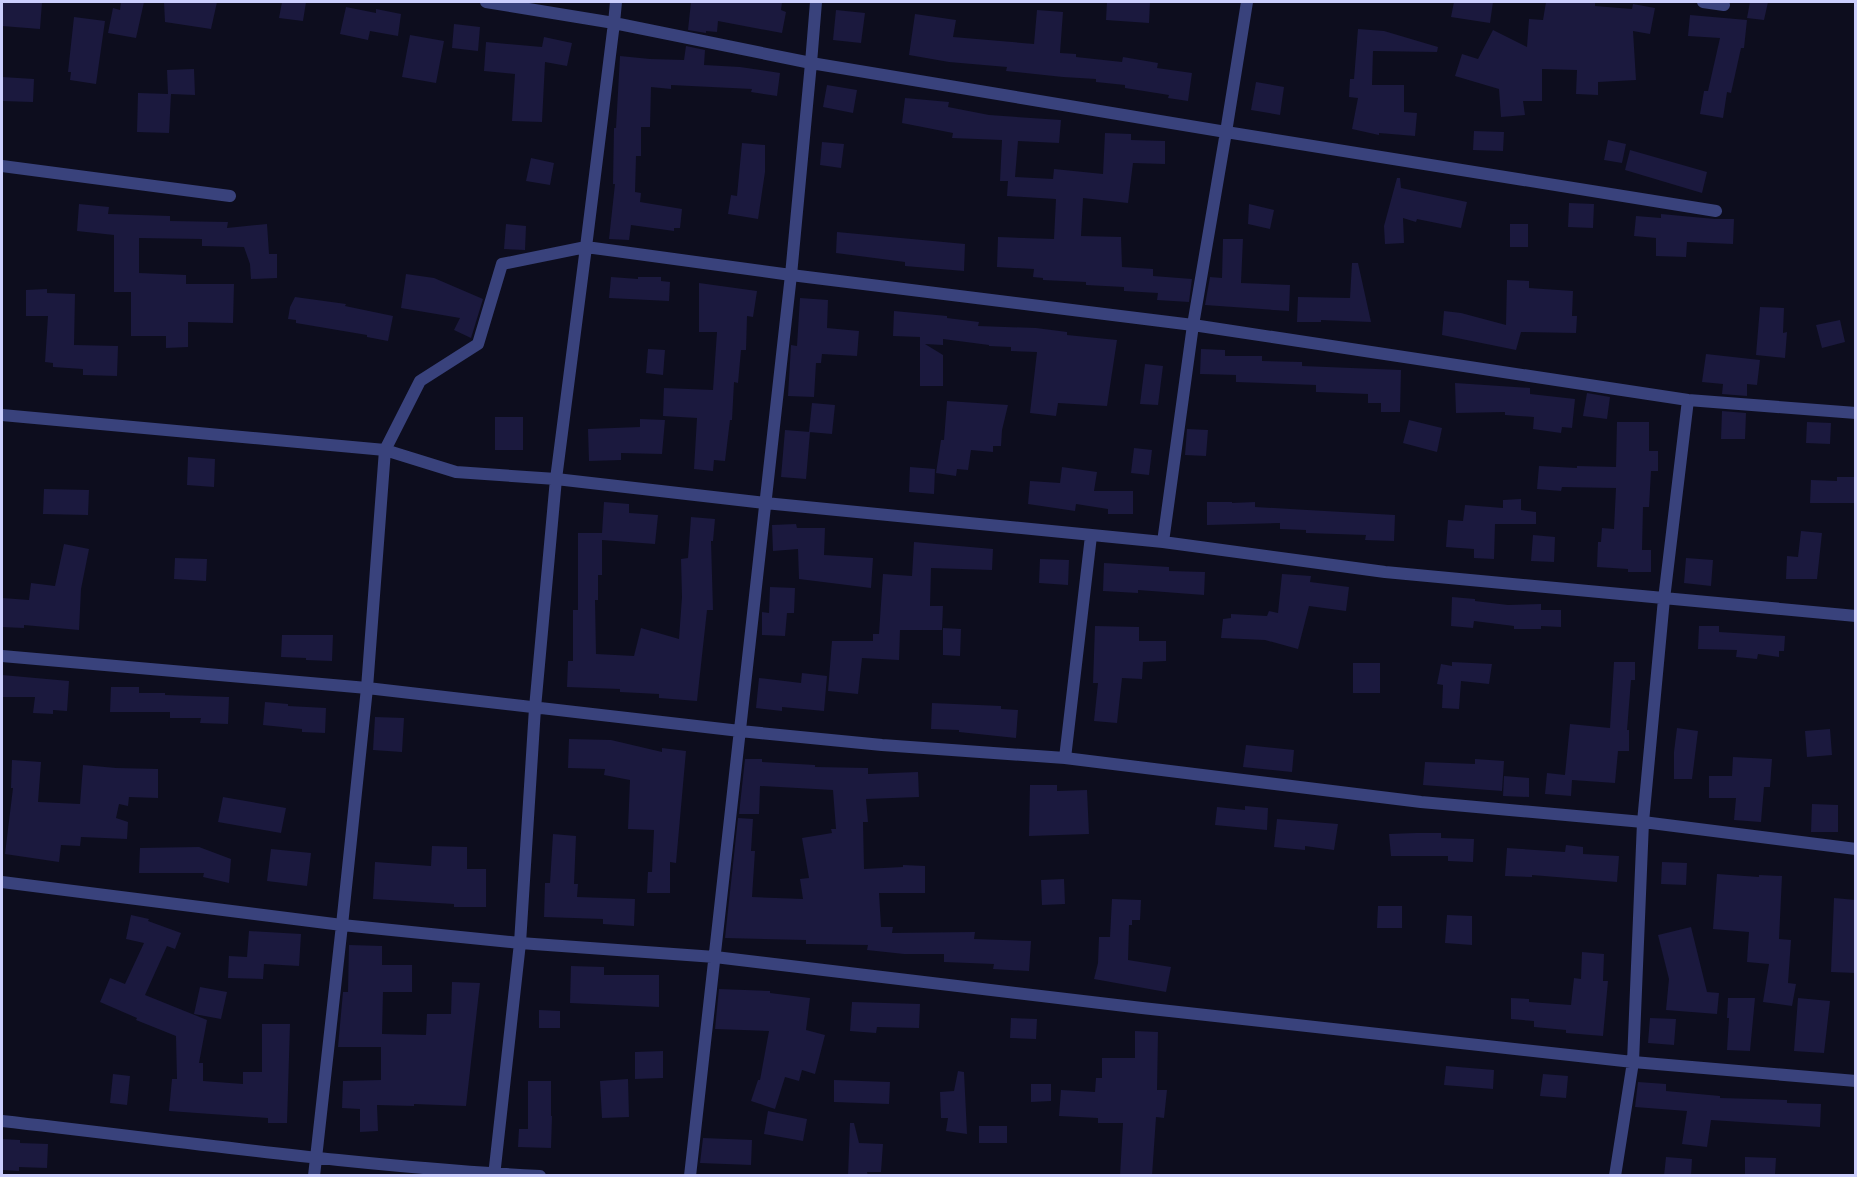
<svg xmlns="http://www.w3.org/2000/svg" width="1857" height="1177" font-family="Lato,sans-serif">
  <rect width="100%" height="100%" fill="#0d0d1e"/>
  <path fill="#1b193e" d="M2,2H42L40,29L2,26Z
    M121,2H144L136,38L108,33L113,8L120,10Z
    M164,2H217L211,29L165,22Z
    M282,2H306L303,21L279,18Z
    M691,2H782L781,10L786,12L782,33L718,21L717,32L706,31V33L688,30Z
    M1107,2H1150L1149,23L1106,20Z
    M1454,2H1493L1490,23L1451,17Z
    M1546,2H1595V6L1632,9L1633,4L1655,8L1650,34L1633,31L1636,80L1598,82V95L1576,94L1577,70L1542,69V101H1523L1525,115L1501,117L1499,89L1455,76L1462,54L1478,59L1493,30L1527,47L1529,19L1543,20Z
    M1750,2H1768L1764,20L1747,18Z
    M346,7L376,13V9L401,14L398,36L370,31L368,40L340,34Z
    M836,10L865,13L861,43L833,40Z
    M1037,10L1063,12L1060,53L1076,54V57L1122,62L1123,57L1158,63L1157,68L1192,73L1188,101L1168,98L1169,95L1125,88V85L1096,82V79L1063,77L1006,71L1007,67L949,62L909,55L915,14L956,20L953,37L1034,44Z
    M1690,15L1747,20L1744,48H1741L1731,93L1727,92L1723,118L1700,114L1704,91H1708L1720,38L1688,36Z
    M74,17L105,21L96,84L70,80L71,72H68Z
    M454,24L480,27L478,51L452,48Z
    M1358,29L1384,31L1438,47L1437,52L1373,51L1372,85H1404V112L1417,113L1415,136L1379,133V135L1352,129L1358,98L1349,97L1350,79H1354Z
    M410,35L444,41L436,83L402,77Z
    M544,37L572,43L567,66L545,62L542,122L512,121L515,74L484,71L486,42L542,47Z
    M686,46L705,50L704,65L740,67L780,73L777,96L751,92L752,89L671,85V89L651,87L650,127H641V156H636L635,192L641,193L640,202L682,209L680,228H674V231L631,225L629,240L609,239L615,184H613L614,128H616L620,56L650,59L684,60Z
    M194,69L195,95L171,94L169,133L137,132L138,93L168,94L167,70Z
    M2,77L34,79L33,102L2,101Z
    M1256,82L1284,87L1280,115L1251,110Z
    M827,85L857,90L853,113L823,107Z
    M905,98L949,102L948,107L989,115L1061,120L1059,143L1018,141L1015,177L1053,179L1054,169L1103,174L1105,133L1131,134V140L1165,141V164L1133,163L1128,203L1083,198L1081,236L1121,237L1122,267L1153,269V276L1192,279L1189,302L1157,300L1158,293L1124,291V287L1086,285V282L1043,280V278L1033,277L1034,269L997,267L998,237L1054,239L1056,199L1007,196L1008,181H1000L1002,140L952,138L953,133L902,123Z
    M1474,131L1504,132L1503,151L1473,150Z
    M1608,140L1626,144L1622,163L1604,160Z
    M822,142L844,144L841,168L820,165Z
    M742,143L765,145V172L758,219L728,214L731,195L737,196Z
    M1630,150L1707,172L1702,193L1625,170Z
    M531,158L554,163L550,185L526,181Z
    M1397,178H1400L1401,188L1467,202L1461,228L1417,219L1416,222L1403,218L1404,243L1385,244L1384,226Z
    M1569,203L1594,204L1593,228L1568,227Z
    M79,204L109,207L108,214L170,216V221L228,222L227,228L267,224L269,254H277V278L251,279L250,264L244,247L202,246V239L139,238V273L186,275V284H234L233,323L188,322V347L166,348V336H131V292H114V235L77,231Z
    M1249,204L1274,210L1270,229L1248,224Z
    M1661,214L1715,219H1734L1733,244L1687,242L1686,257L1656,256V238L1634,236L1636,216L1661,218Z
    M506,224L526,226L525,250L504,249Z
    M1510,224H1528V247H1510Z
    M837,232L965,244L964,271L905,266V262L836,253Z
    M1223,239H1243L1241,283L1290,285L1289,311L1205,305L1210,277L1222,278Z
    M1352,263H1358L1371,322L1321,320V322H1297L1298,297L1350,298Z
    M406,274L434,278L483,299L471,338L454,330L460,318L401,308Z
    M611,277L638,279V277H661V281L670,282L669,301L609,298Z
    M1507,280L1529,281V288L1573,291L1572,316H1577L1576,333L1521,332L1516,350L1442,335L1444,311L1461,313L1506,325Z
    M699,283L757,291L753,317L747,316L746,350H741L738,383L734,382L732,420H730L725,461L714,460L713,471L694,469L697,418L663,416L664,388L713,390L717,332H699Z
    M47,289V293L75,294L74,345L118,346L117,376L83,375V369L53,367V363L45,362L48,316H26V290Z
    M295,297L346,304L345,306L393,316L388,341L367,337V335L296,323V320L288,319L290,307Z
    M800,298L828,300L827,328L859,331L857,356L822,354L821,363H816L814,397L788,396L791,345L797,346Z
    M1760,307L1784,308L1783,333L1787,332L1785,358L1756,355Z
    M894,311L947,316V318L979,322L978,326L1036,328L1067,332V335L1117,340L1107,406L1058,403L1056,416L1030,413L1037,352L1011,351V347L989,346V345L943,339V345L925,344L943,355V386H920V337L893,336Z
    M1840,320L1845,342L1822,348L1816,325Z
    M648,349L665,350L663,375L646,373Z
    M1201,349L1225,350V356H1262V361L1302,362V366L1401,370L1400,412H1381V403H1368V394L1316,392V385L1236,382V375L1200,374Z
    M1706,354L1760,360L1757,385L1747,384V396L1722,394L1723,384L1702,382Z
    M1145,364L1163,366L1158,405L1140,404Z
    M1455,383L1530,388V394L1575,399L1572,428L1562,427L1561,433L1533,429L1534,417L1505,415V412L1456,413Z
    M1587,393L1610,397L1607,419L1583,416Z
    M947,401L1008,405L1002,430L1001,446H993V452L971,450L968,470L957,469L956,476L936,473L941,440H944Z
    M812,403L835,405L832,434L809,432Z
    M1722,411L1746,413L1745,439H1721Z
    M495,417H523V450H495Z
    M640,419L665,420L662,454L621,453V460L589,461L588,429L640,427Z
    M1409,420L1442,428L1437,452L1403,443Z
    M1617,422H1649V451H1658V471H1651L1649,507H1643L1642,550H1651V572H1628V569L1597,567L1598,542H1601L1602,528L1614,529L1616,488L1562,487L1561,491L1537,489L1539,466L1577,468V466L1616,467Z
    M1807,422L1831,423L1830,444L1806,443Z
    M1187,429L1208,430L1206,456L1185,455Z
    M785,430L810,432L806,479L781,477Z
    M1134,448L1152,450L1149,475L1131,473Z
    M188,457L215,459L214,487L187,485Z
    M910,467L935,469L934,494L909,492Z
    M1062,467L1097,472L1094,491H1133V514H1108V509L1076,504L1075,511L1028,504L1030,481L1060,483Z
    M1837,477H1856V503H1810L1811,480L1837,481Z
    M44,489L89,490L88,515L43,514Z
    M1521,499V510L1536,512V524H1495L1494,559L1474,558V549L1446,547L1448,520L1463,521L1465,505L1503,508V500Z
    M604,502L629,504V513L658,515L655,544L602,540V575H598V600H595L596,654L634,656L641,628L679,639L682,597L681,559L688,558L691,517L715,519L713,541H711L713,610H707L697,701L659,698V694L620,692V689L567,687L568,661H573V610H578V533H602Z
    M1207,502H1232V503L1255,502V507L1395,515L1394,541L1365,540L1366,535L1306,533V530L1280,529V523L1207,525Z
    M796,524L797,528H825L824,555L873,558L871,588L799,579L798,549L773,551L772,525Z
    M1801,531L1822,533L1817,579H1786L1787,556L1798,557Z
    M1533,535L1555,537L1554,562L1531,561Z
    M914,542L993,549L992,570L931,568L930,606H943L942,630H900L899,660L862,658L858,694L828,691L832,641H873V634H879L883,574L912,576Z
    M64,544L89,549L81,589L79,630L24,625V628L2,627V598L29,600L31,583L55,586Z
    M175,558L207,559L206,581L174,579Z
    M1686,558L1713,560L1711,586L1684,583Z
    M1040,559L1069,560L1068,585L1039,583Z
    M1104,563L1169,567V571L1205,572L1204,595L1138,590V593L1103,591Z
    M1282,574L1311,576L1310,582L1349,587L1346,611L1309,606L1298,649L1265,640L1221,638L1223,619L1231,618V614L1267,616L1269,611L1278,613Z
    M770,587L795,588L794,613H787L785,636L762,635V612L769,613Z
    M1452,597L1475,599V601L1508,605L1541,604V610H1561V627L1541,626V629H1514V626L1474,621L1473,628L1451,626Z
    M1095,626L1139,627V641H1166V661L1143,662L1142,679L1122,678L1117,723L1094,721L1098,683H1093Z
    M1699,626H1719V632L1785,636L1784,651H1779V657L1758,654L1757,659L1736,657L1737,650L1698,649Z
    M943,628L961,629L960,656L943,655Z
    M282,635H333L332,661L306,660V658L281,657Z
    M1452,662L1492,664L1489,684L1461,681L1459,709L1442,708L1443,685L1437,684L1441,664L1452,666Z
    M1614,662H1635V680H1631L1627,730H1629V751H1618L1615,783L1572,780L1571,796L1545,794L1547,773L1565,775L1570,724L1610,728Z
    M1353,663H1380V693H1353Z
    M802,673L827,676L824,711L782,707V711L756,708L759,678L801,683Z
    M2,675L69,681L67,711L53,710V714L33,713L35,697H2Z
    M111,687H139V693H165V695L229,697L228,724L200,723L201,718H170V712H110Z
    M265,702L288,704V706L326,708L325,733L302,732V729L263,725Z
    M932,703L1001,706V709L1018,710L1016,738L959,732V730L931,729Z
    M375,717L404,718L402,752L373,750Z
    M1677,728L1698,731L1692,779H1674V752Z
    M1830,729L1832,755L1807,757L1805,731Z
    M569,739L611,740L662,752V748L686,751L676,863L670,862V893H647L648,872H652L654,830L628,829L630,780L604,775L605,769L568,768Z
    M1246,745L1294,750L1292,772L1243,767Z
    M1733,757L1772,759L1770,787H1764L1761,822L1734,820L1736,798H1709V776H1732Z
    M745,759H762V762L815,765V767L868,768V774L918,772L919,797L866,799L868,822H863L864,869L903,867V865L925,866V893H879L881,927H893L892,933L975,932L974,939L1031,941L1029,971L993,969L994,964L944,962V954H904L867,950L868,945L806,944V940L725,938L738,818L753,819L751,851H755L752,897L803,899L800,879L809,878L802,838L832,833L831,829H836L833,790L760,786L759,814H739Z
    M1475,759L1504,761L1502,791L1423,785L1425,762L1475,764Z
    M12,760L41,762L38,802L80,804L83,765L116,768L158,769V798L129,797L128,806L119,804L116,818L128,822L127,839L81,837L80,846L61,845L59,862L5,854L13,788H11Z
    M1504,776L1529,778V797L1503,796Z
    M1030,785H1057V791L1087,790L1089,834L1029,836Z
    M223,797L286,808L281,833L218,822Z
    M1812,804L1838,805V832H1811Z
    M1245,806L1268,808L1267,830L1215,825L1217,807L1245,810Z
    M1277,819L1338,824L1334,850L1305,846V850L1274,847Z
    M1416,833H1441V838L1474,839L1473,862L1448,861V856H1391L1389,834Z
    M553,834L576,836L574,884H578L577,897L635,899L634,926L603,924V919L544,917L545,883H550Z
    M1566,845L1583,847V854L1619,856L1617,882L1532,875V877L1505,876L1507,848L1565,852Z
    M432,846L467,847V869H486V907H454V904L373,899L375,862L431,866Z
    M199,847L231,859L229,883L203,877L204,873H139L140,848Z
    M271,849L311,853L307,886L267,881Z
    M1662,862L1687,863L1686,885L1661,884Z
    M1717,874L1759,877V875L1782,876L1779,939L1791,940L1788,983L1796,984L1792,1006L1763,1002L1769,964L1747,962L1749,932L1713,929Z
    M1064,879L1065,904L1042,905L1041,880Z
    M1834,898L1856,900V973L1831,972Z
    M1112,899L1141,900L1140,920H1132V925H1129L1128,960L1171,967L1166,992L1094,979L1098,963L1099,937H1110Z
    M1378,906H1402V928H1377Z
    M131,915L149,919L148,921L181,933L175,949L167,946L145,995L207,1020L199,1063H203V1081L243,1084V1072H262V1024H290L287,1123H268V1118L169,1111L172,1079H177L176,1036L136,1020L137,1018L100,1002L110,978L125,984L144,943L126,939Z
    M1447,915L1472,916V945L1445,943Z
    M1691,927L1707,992L1719,993L1717,1014L1666,1010L1669,979L1658,935Z
    M249,931L301,934L299,966L264,964L263,979L228,978L229,956L247,957Z
    M349,945L382,946V965H412V992H383L382,1034L426,1035L427,1014H451L452,982L480,983L466,1106L414,1104V1106L377,1105L378,1131L360,1132V1109L342,1108L343,1081L381,1080V1047H338L343,992H348Z
    M1582,952L1604,954L1603,981H1608L1603,1036L1566,1033V1030L1534,1027V1021L1511,1019V998L1529,999V1002L1571,1005L1574,978L1581,979Z
    M571,966L604,967V975H659V1007L570,1003Z
    M200,987L227,992L221,1019L194,1014Z
    M719,989L770,991V993L810,998L806,1030L825,1035L815,1074L802,1070L799,1081L785,1077L775,1109L751,1101L758,1080H760L769,1031L715,1029Z
    M1728,998H1755L1750,1051L1727,1050L1729,1018H1727Z
    M1798,998L1830,1001L1824,1053L1794,1051Z
    M852,1002L920,1004L919,1028L877,1027L876,1033L850,1031Z
    M539,1010L560,1011V1028H539Z
    M1011,1018L1037,1019L1036,1039L1010,1038Z
    M1650,1018L1676,1019L1674,1045L1648,1043Z
    M1135,1031L1158,1032L1157,1090H1167L1164,1118L1156,1117L1152,1176H1120L1123,1123H1098V1118L1059,1116L1061,1090L1095,1092L1096,1078H1102V1058H1135Z
    M663,1051V1078L635,1079V1052Z
    M1446,1066L1494,1070L1493,1089L1444,1085Z
    M958,1071L964,1072L967,1134L946,1131L948,1118H941L940,1092L954,1091Z
    M113,1074L130,1076L127,1105L110,1103Z
    M1543,1074L1568,1076L1566,1098L1540,1096Z
    M628,1079L629,1117L602,1118L600,1081Z
    M834,1080L890,1082L889,1104L834,1102Z
    M528,1081H551V1116H552L551,1148L518,1147L519,1129H528Z
    M1638,1082L1666,1084V1091L1720,1096V1098L1787,1100V1103L1821,1104L1820,1127L1711,1120L1707,1147L1682,1144L1687,1111L1635,1107Z
    M1031,1084H1051V1101L1031,1102Z
    M768,1111L807,1119L803,1141L764,1134Z
    M850,1123H854L859,1143L883,1144L881,1172H867L868,1176H848Z
    M979,1126H1007V1143H979Z
    M703,1138L752,1140L751,1165L700,1163Z
    M2,1139L20,1140V1143L48,1144L47,1168L19,1167V1171L2,1170Z
    M1666,1157L1692,1159L1691,1176H1664Z
    M1745,1157L1776,1158L1775,1175H1745Z"/>
  <g fill="none" stroke-linecap="round" stroke-linejoin="round">
    <path stroke="#39427c" stroke-width="12" d="M616,2L614,23L811,63L791,275L1193,325L1163,542
      M816,2L811,63L1226,132L1193,325L1688,400L1856,413
      M1247,2L1226,132L1716,211
      M1703,2L1724,5
      M2,166L230,196
      M2,415L385,450L456,472L556,479L765,503L1163,542L1385,572L1856,616
      M2,656L367,688L385,450L420,381L478,344L502,264L586,247L614,23L486,2
      M1065,758L1091,536
      M2,882L342,925L314,1176
      M2,1121C180,1141 360,1167 540,1176
      M494,1176L520,943L715,957L1142,1008L1633,1062L1643,822L1664,599L1688,400
      M690,1176C724,875 757,575 791,275L586,247L556,479L535,708L520,943L342,925L367,688L740,731L882,745L1065,758L1421,802L1643,822L1856,849
      M1615,1176L1633,1062L1856,1081"/>
  </g>
  <rect width="1857" height="1177" fill="none" stroke="#cbcefd" stroke-width="6"/>
</svg>
